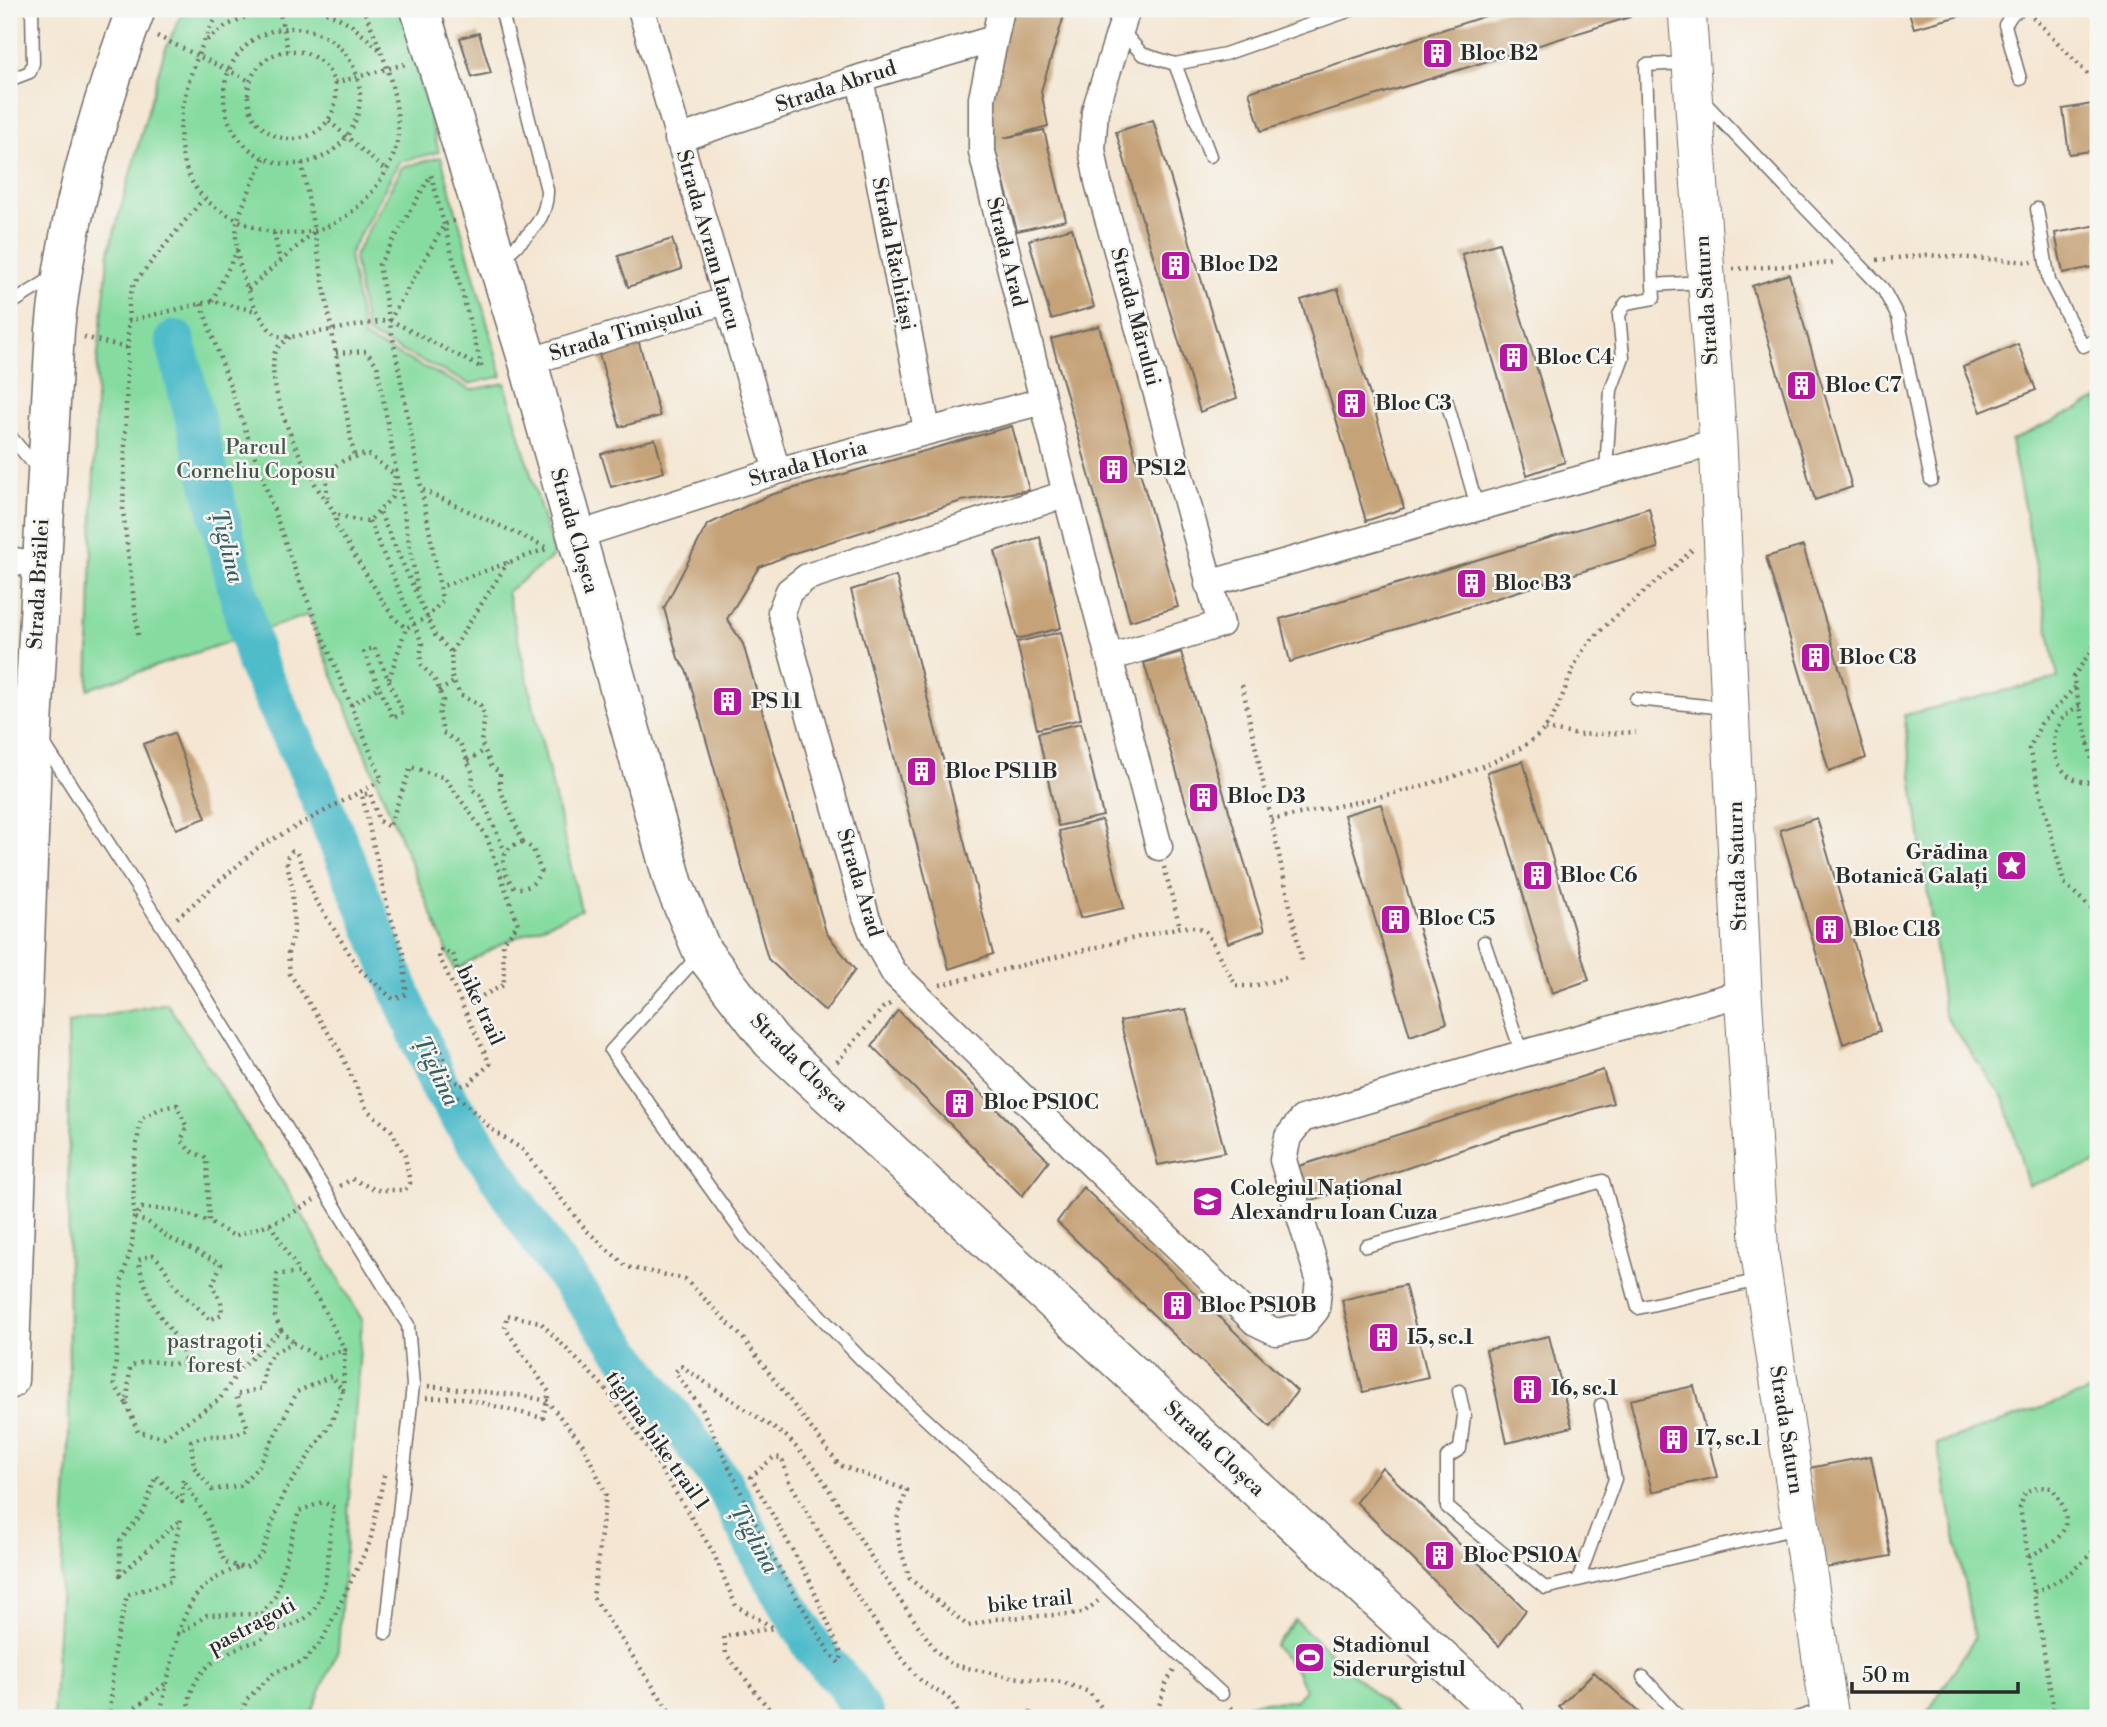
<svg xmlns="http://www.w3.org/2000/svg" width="2107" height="1727" font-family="'Libre Bodoni',serif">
  <rect width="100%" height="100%" fill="#f6f6f2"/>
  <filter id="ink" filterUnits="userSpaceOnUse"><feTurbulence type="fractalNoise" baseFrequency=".0143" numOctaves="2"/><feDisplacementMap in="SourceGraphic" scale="14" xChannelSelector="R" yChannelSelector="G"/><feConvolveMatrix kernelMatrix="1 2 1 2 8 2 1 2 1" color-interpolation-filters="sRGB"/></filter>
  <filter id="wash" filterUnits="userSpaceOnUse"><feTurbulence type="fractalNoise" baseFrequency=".00686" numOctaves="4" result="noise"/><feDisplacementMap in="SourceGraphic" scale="28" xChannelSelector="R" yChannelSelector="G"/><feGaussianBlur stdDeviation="1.57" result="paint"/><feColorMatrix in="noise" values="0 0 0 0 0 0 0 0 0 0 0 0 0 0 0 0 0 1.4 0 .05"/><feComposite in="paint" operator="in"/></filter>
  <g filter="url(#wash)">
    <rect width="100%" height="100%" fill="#f4e6d2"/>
    <path fill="#86dca0" stroke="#588466" stroke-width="2" d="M184,9H400L439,152L399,162L349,255L364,338L471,390L505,383L554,556L507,592L581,910L503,943L455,970L308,615L88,689L97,363L109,251L164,52Z
      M441,157L502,376L469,384L367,334L354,257L402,167Z
      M2098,399V1163L2028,1186L2005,1101L1944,1014L1904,715L2058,678L2011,441Z
      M167,1003L294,1200L362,1320L338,1650L309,1718H53L69,1445L68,1023Z
      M2098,1388V1718H1924L1975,1638L1937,1444Z
      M1295,1620L1400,1718H1198L1258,1702L1295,1701L1305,1690L1296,1670L1274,1646Z"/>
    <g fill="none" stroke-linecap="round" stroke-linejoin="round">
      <path stroke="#50bcca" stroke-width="40" d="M175,340L256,662L310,774L439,1085L547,1251L724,1484L761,1558L816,1652L845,1684L865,1718"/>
    </g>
    <g id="blocks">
      <path fill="#c5a277" d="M1008,9H1066L1041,91L1048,126L1004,138L1044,130L1066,220L1017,231L993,141L988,96Z
        M1507,9H1628L1630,17L1261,131L1249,92Z
        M1908,9H1982V10L1914,28Z
        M479,33L491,73L472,77L460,38Z
        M2098,103V150L2069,154L2063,109Z
        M1153,120L1237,398L1200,412L1116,132Z
        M2098,225V266L2063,273L2055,233Z
        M1072,228L1094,307L1051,319L1029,240Z
        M672,239L682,269L628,287L618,256Z
        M1499,243L1565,462L1527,475L1462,254Z
        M1789,274L1852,487L1815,500L1752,286Z
        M1338,289L1404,508L1366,521L1301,300Z
        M1099,326L1178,607L1130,621L1051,339Z
        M637,336L660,416L620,427L597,347Z
        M2018,344L2036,390L1981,412L1963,367Z
        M1012,426L1029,490L962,501L794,553L759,567L727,619L743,644L826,932L855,970L825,1011L768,959L687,672L678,658L664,608L707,525L767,496Z
        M655,439L664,472L611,487L601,454Z
        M1649,508L1658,548L1290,662L1280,619Z
        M1040,537L1061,628L1017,639L995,551Z
        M1803,546L1866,758L1829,771L1766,557Z
        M896,576L993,954L949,969L851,590Z
        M1061,632L1081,719L1037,729L1017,642Z
        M1181,652L1265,930L1228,943L1144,663Z
        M1081,723L1103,816L1058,826L1038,733Z
        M174,733L206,818L176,829L143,744Z
        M1523,761L1589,980L1552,993L1487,772Z
        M1381,804L1447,1023L1410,1036L1344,815Z
        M1817,818L1880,1031L1843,1044L1780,830Z
        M1102,820L1124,908L1080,918L1059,831Z
        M1186,1009L1225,1152L1158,1165L1120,1021Z
        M898,1010L1049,1161L1022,1196L872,1046Z
        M1603,1070L1613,1103L1505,1135L1295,1206L1283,1171Z
        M1083,1187L1297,1391L1270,1427L1057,1222Z
        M1405,1285L1428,1377L1363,1392L1342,1300Z
        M1549,1336L1572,1427L1507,1443L1486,1350Z
        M1694,1386L1717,1477L1652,1492L1630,1400Z
        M1871,1456L1891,1556L1825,1568L1809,1468Z
        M1382,1467L1526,1610L1499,1646L1356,1502Z
        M1594,1672L1645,1718H1571L1559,1707Z"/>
    </g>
  </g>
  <g filter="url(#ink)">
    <use href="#blocks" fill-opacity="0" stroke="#716c65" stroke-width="2"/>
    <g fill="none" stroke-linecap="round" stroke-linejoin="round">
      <defs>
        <path id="lane" d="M501,9L547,190C548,222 524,238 503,258
          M1122,31L1142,54L1175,64L1225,54L1354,9
          M1687,63L1646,65L1653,285L1702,282
          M1175,64L1210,156
          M2020,79L2005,25L2012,14L2021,9
          M9,80L30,72L33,63L32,9
          M1702,100L1883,289L1898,317L1931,480
          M2037,209L2049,281L2083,346L2098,339
          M9,305L55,276
          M1446,399L1478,510
          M9,435L38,469
          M1606,471L1611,390L1623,357L1619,315L1626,303L1654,298L1653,285
          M1636,699L1726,708
          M43,742L164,929L408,1325L413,1385L386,1633
          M1484,942L1522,1054
          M700,954L611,1051L746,1238L861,1359L1222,1694
          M1366,1246L1603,1181L1638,1308L1759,1280
          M1459,1391L1464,1415L1460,1449L1447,1457V1507L1545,1588L1797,1528
          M1579,1578L1615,1479L1601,1405
          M1643,1677L1680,1718
          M1797,1718L1825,1709"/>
        <path id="street" d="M641,9L777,471
          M1001,9L982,98V152L1066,494L1159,847
          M860,78L927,430
          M678,139L860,78L994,39
          M528,362L725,301
          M1066,494L807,577L789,591L781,612L866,916L876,941L894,973L1255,1322L1276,1332L1302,1327L1316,1310L1319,1279L1283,1160L1288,1137L1302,1119L1522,1054L1743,993
          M575,536L777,471L1043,401
          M9,560L40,565
          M1208,584C1378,537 1547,486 1718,442
          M1109,658L1221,624L1098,182L1092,149L1095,111L1127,9"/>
        <path id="secondary" d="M1687,9L1718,442L1743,993L1760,1256L1830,1718"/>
        <path id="primary" d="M420,9L528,362L674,885L702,951L771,1041L1506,1718
          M9,1380L33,726L55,330C66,219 97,112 136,9"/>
      </defs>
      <use href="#lane" stroke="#716c65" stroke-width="15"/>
      <use href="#street" stroke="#716c65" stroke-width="29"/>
      <use href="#secondary" stroke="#716c65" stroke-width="39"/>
      <use href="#primary" stroke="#716c65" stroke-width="41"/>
      <path stroke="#716c65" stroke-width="4.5" stroke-dasharray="2 5" stroke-linecap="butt" d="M221,9C194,55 164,129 191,180C201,199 216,209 234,218C288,248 342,234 378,184C389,168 398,151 398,130C398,89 380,45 363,9
        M279,9L288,51
        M320,9L349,23L379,49
        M2033,17L2098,85
        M224 96a68 68 0 1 1 136 0a68 68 0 1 1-136 0Z
        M157,36L250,81
        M207,40L226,26L263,9
        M248 95a44 44 0 1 1 88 0a44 44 0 1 1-88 0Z
        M335,83L409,63
        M329,121L387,172
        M264,158C255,178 245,199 238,219C229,251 252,315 276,336L290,337L390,320L444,225L455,220
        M302,163L354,456
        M274,233L280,261
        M1877,260L1926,255L2032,262
        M1733,269L1836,263
        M248,289L314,232
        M212,301L238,249
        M390,320L482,368L431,175L379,265L440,587
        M128,321L212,301L256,311
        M84,337L127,348
        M290,337C284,342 277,346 275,352C265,389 299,457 318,489C327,503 336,509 336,526L393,617L406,628L428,617L442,601L440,587L549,548
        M336,353L366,351L377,365L418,592
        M423,490L548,548
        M328,498C321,467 342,458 368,454L395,475L392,497L369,521L355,520L336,514
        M380,513L435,635L451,652L452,677L460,695L480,705L485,716L481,742L492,767L500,773V789L523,842
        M369,521L422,643C417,675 426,663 437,684C439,689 441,695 443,701L439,710L443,733L460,743L473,774L472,789L481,796L505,852
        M138,635L123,511L129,300L134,283L203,199
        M2098,641L2073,677L2098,786
        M451,652L508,562
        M389,679L406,628
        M1242,685L1302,961
        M2075,687L2041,724L2029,749L2064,883L2092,909H2098
        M439,691L454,682
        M351,705L379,687L364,652L374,647L403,712L393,718L379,687
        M2080,706C2037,723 2050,790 2097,781
        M1545,729L1579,735L1636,732
        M2088,744L2098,741
        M468,761L485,750
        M1271,820C1334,806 1506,777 1545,728C1565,704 1568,666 1589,643C1620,608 1662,581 1695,547
        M523,842L533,849L541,871C534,884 530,889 515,888C500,872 497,847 523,842Z
        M1164,867L1180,927
        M177,918L260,846L382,780L295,570L201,304
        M940,985L1180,927H1197L1206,932L1236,986H1253L1287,978
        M837,1062L883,1008L893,1002
        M340,1186L352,1179L376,1190H405L410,1183L405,1156L391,1130L367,1110L340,1051L290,974L288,953L294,932L292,886L286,859L292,851L297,853L315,899L359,969L393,999L406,994L404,956L388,909L362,795L370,793L379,821L389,827L411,767L445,778L486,835L518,924L503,943L504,985L482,996L472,995L460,978L453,954L441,950L439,956L490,1064L469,1083L461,1086L452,1078L439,1045L433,1046L453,1092L495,1132L522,1149L586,1230L627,1267L685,1279L742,1337L839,1465L907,1490L897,1519L899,1544L910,1579L968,1626L995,1619L1083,1613L1098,1601
        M270,1224L299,1272
        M281,1330L294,1343
        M428,1386L525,1396L547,1401L583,1445L606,1494L593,1597L674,1718
        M343,1390L345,1350
        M426,1398H462L543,1418L549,1392L505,1328L507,1315L540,1322L604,1387L645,1444L713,1552L736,1606L774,1628L724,1636L726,1654L776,1718
        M126,1403L114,1384L122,1280L132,1245L134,1218L142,1208L174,1210L209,1222
        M2029,1556C2065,1540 2078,1523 2052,1488L2040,1487L2025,1492L2020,1508L2055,1718
        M2034,1592C2061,1582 2079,1567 2098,1546
        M178,1634C192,1594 200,1584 239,1567
        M1231,1707L1238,1718
        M110,1717L130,1712L165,1684
        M110,1718L114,1651L127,1595L171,1581L173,1552L181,1519L120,1575V1541L144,1511L156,1476L182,1502L183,1479L206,1516L225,1563L245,1568L261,1556L282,1496L331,1423L343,1390L331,1376L297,1392L259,1466L240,1486L212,1490L194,1467L191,1441C214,1431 224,1441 248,1429L236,1395L262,1388C265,1361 266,1353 294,1343L318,1357L345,1350L320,1302L299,1273L277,1274L275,1317L281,1330L241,1368L219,1400L164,1437L138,1432L127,1404L130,1367C150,1356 165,1366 185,1363C183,1340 168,1330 157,1311C148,1294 142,1278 138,1260L153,1255C166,1265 169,1281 181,1292C190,1302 201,1309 210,1320L222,1314L221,1301L212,1286L221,1264L169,1238L148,1222L134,1218L133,1166L141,1119L161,1108L177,1105L187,1128L181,1140L190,1151L207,1158L209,1222L234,1236L281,1220L314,1200
        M159,1718L178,1635L207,1615L262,1614L276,1595L299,1511L323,1502L335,1508C320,1558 343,1623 270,1630C258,1646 254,1640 238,1648C204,1664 188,1680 188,1718
        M239,1718L247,1699L275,1672L304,1661L322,1641L370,1542L385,1471
        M960,1718C949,1687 933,1696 916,1675C865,1616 828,1547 789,1481L782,1458L774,1457L751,1477L809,1579L842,1656L839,1663L829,1652L766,1546L702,1409L675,1372L681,1366L787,1437L816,1469L882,1574L936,1651L953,1665L1011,1677L1062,1682L1089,1692L1110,1718
        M1025,1718L1030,1713L1044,1718
        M1155,1718L1167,1681L1175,1669"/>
      <use href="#lane" stroke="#fff" stroke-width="12"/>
      <use href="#street" stroke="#fff" stroke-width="26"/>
      <use href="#secondary" stroke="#fff" stroke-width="37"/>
      <use href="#primary" stroke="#fff" stroke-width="38"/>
    </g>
  </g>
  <defs>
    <symbol id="building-square" viewBox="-11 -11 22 22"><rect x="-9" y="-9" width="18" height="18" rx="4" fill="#b5179e" stroke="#f6f6f2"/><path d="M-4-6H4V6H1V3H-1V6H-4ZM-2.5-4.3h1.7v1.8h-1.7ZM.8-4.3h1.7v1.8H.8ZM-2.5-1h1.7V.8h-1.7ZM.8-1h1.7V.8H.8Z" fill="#fff"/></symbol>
    <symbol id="sight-square" viewBox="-11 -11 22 22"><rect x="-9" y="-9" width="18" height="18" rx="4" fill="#b5179e" stroke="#f6f6f2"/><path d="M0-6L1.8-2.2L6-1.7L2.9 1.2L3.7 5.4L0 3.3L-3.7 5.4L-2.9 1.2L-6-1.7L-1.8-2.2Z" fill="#fff"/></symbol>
    <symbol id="school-square" viewBox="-11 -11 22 22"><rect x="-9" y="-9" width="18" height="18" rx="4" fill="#b5179e" stroke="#f6f6f2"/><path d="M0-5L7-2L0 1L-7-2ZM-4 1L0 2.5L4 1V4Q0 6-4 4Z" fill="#fff"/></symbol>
    <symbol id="stadium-square" viewBox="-11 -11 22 22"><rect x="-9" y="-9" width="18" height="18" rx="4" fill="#b5179e" stroke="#f6f6f2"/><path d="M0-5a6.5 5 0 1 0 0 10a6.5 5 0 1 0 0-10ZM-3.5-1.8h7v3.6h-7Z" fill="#fff"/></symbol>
  </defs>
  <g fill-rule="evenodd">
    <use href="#building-square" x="1420" y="36" width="35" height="35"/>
    <use href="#building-square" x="1158" y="248" width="35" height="35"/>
    <use href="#building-square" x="1496" y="340" width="35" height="35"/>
    <use href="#building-square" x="1784" y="368" width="35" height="35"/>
    <use href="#building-square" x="1334" y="386" width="35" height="35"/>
    <use href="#building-square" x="1096" y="452" width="35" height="35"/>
    <use href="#building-square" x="1454" y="566" width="35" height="35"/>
    <use href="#building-square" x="1798" y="640" width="35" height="35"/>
    <use href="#building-square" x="710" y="684" width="35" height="35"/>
    <use href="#building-square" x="904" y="754" width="35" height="35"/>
    <use href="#building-square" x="1186" y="780" width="35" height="35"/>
    <use href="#sight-square" x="1994" y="848" width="35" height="35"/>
    <use href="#building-square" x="1520" y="858" width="35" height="35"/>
    <use href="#building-square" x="1378" y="902" width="35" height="35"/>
    <use href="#building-square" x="1812" y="912" width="35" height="35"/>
    <use href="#building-square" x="942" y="1086" width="35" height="35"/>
    <use href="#school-square" x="1190" y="1184" width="35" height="35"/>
    <use href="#building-square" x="1160" y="1288" width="35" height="35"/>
    <use href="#building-square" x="1366" y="1320" width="35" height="35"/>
    <use href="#building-square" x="1510" y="1372" width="35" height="35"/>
    <use href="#building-square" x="1656" y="1422" width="35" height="35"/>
    <use href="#building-square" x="1422" y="1538" width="35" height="35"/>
    <use href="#stadium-square" x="1292" y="1640" width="35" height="35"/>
  </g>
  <g text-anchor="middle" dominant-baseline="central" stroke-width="5" stroke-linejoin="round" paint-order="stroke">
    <g font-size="21" font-weight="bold" fill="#2b2b2b" stroke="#f6f6f2" text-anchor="start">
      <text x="1460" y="54">Bloc B2</text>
      <text x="1199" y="265">Bloc D2</text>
      <text x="1536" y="358">Bloc C4</text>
      <text x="1825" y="386">Bloc C7</text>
      <text x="1375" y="404">Bloc C3</text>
      <text x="1136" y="469">PS12</text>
      <text x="1494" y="584">Bloc B3</text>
      <text x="1839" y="658">Bloc C8</text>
      <text x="751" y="702">PS 11</text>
      <text x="945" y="772">Bloc PS11B</text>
      <text x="1227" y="797">Bloc D3</text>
      <text x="1988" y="853" text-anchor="end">Grădina<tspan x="1988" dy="24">Botanică Galați</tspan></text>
      <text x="1560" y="876">Bloc C6</text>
      <text x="1418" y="919">Bloc C5</text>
      <text x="1853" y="930">Bloc C18</text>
      <text x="983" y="1103">Bloc PS10C</text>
      <text x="1230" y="1189">Colegiul Național<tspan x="1230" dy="24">Alexandru Ioan Cuza</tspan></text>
      <text x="1200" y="1306">Bloc PS10B</text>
      <text x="1407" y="1338">I5, sc.1</text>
      <text x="1551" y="1389">I6, sc.1</text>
      <text x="1696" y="1439">I7, sc.1</text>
      <text x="1463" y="1556">Bloc PS10A</text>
      <text x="1333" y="1646">Stadionul<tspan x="1333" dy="24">Siderurgistul</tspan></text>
    </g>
    <g font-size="21" fill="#2b2b2b" stroke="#f6f6f2">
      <text transform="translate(836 87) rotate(-18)">Strada Abrud</text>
      <text transform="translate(708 240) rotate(74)">Strada Avram Iancu</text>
      <text transform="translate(1006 252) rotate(76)">Strada Arad</text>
      <text transform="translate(893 254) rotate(79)">Strada Răchitași</text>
      <text transform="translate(1707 300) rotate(-94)">Strada Saturn</text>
      <text transform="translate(1135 317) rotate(75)">Strada Mărului</text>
      <text transform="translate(626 332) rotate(-17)">Strada Timișului</text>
      <text transform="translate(808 464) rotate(-16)">Strada Horia</text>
      <text transform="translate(574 531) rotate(74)">Strada Cloșca</text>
      <text transform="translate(39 584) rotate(-87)">Strada Brăilei</text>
      <text transform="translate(1738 866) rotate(-92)">Strada Saturn</text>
      <text transform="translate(859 883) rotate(73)">Strada Arad</text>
      <text transform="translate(480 1006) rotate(65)">bike trail</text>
      <text transform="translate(799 1063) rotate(45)">Strada Cloșca</text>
      <text transform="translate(1786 1430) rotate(81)">Strada Saturn</text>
      <text transform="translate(657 1441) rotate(55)">tiglina bike trail 1</text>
      <text transform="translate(1214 1449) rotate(43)">Strada Cloșca</text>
      <text transform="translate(1030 1602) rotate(-6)">bike trail</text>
      <text transform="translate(252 1626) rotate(-28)">pastragoti</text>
    </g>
    <g font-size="21" fill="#425748" stroke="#f6f6f2">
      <text x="256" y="448">Parcul<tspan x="256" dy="24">Corneliu Coposu</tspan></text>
      <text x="215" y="1342">pastragoți<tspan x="215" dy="24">forest</tspan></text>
    </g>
    <g font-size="23" font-style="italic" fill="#385e63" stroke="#f6f6f2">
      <text transform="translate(227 546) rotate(76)">Țiglina</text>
      <text transform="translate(436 1071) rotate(64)">Țiglina</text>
      <text transform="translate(754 1539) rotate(61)">Țiglina</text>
    </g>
  </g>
  <rect width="2107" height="1727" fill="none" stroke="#f6f6f2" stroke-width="35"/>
  <path d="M1852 1682v10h166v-10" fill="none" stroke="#2b2b2b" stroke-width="3.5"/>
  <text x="1862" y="1682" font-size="21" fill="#2b2b2b" stroke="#f6f6f2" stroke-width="5" paint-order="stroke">50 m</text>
</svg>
